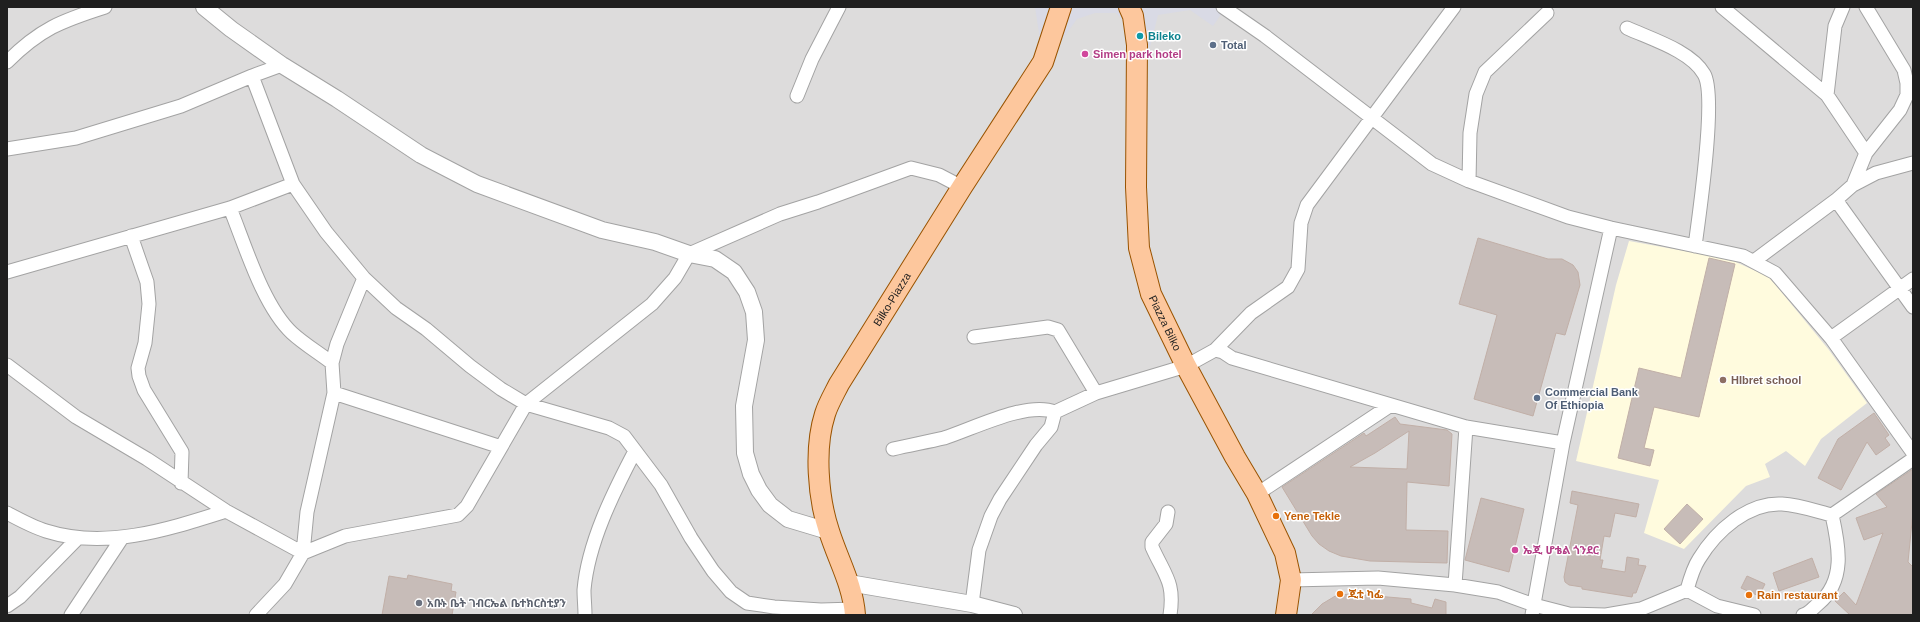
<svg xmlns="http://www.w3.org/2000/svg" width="1920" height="622" font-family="Helvetica,'Noto Sans Ethiopic',sans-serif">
  <rect width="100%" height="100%" fill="#f0ebe5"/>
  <path fill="#dddcdc" d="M7,7H1913V615H7Z"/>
  <path fill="#fffbde" d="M1629,241L1729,259L1769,277L1829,350L1867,403L1821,439L1805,466L1786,451L1765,464L1770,477L1746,486L1684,549L1644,533L1659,480L1576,461L1616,285Z"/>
  <path fill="#d9dae5" d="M1035,7H1226L1213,26L1190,10L1158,15L1146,63L1126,62L1127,25L1116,13H1095L1077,19L1056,48L1041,46Z"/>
  <path fill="#c7bcb8" stroke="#c1afa7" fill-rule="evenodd" d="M1478,238L1548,259H1562L1573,265L1578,272L1580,285L1565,335L1556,333L1533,416L1474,399L1497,315L1459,304Z
    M1709,258L1735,264L1699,417L1654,407L1644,448L1654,450L1650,466L1618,458L1639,368L1681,378Z
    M1874,413L1889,435L1885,438L1890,445L1876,455L1867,442L1841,490L1818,478L1838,439Z
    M1395,417L1400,424L1447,430L1452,434L1449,486L1407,482L1406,530L1448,531L1447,563L1370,561L1341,556L1329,551L1319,544L1312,536L1282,487L1364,433L1366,436ZM1409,431L1407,469L1350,467L1375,453Z
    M1913,469V512L1908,562L1913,567V615H1850L1835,601L1844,592L1856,605L1883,533L1864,540L1856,518L1887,507L1876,494Z
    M1572,491L1639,504L1636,517L1615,513L1610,537L1604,536L1600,560H1603L1601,568L1625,572L1627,557L1639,559L1638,565L1646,566L1636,593H1633L1632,597L1582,589V587L1569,585L1565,582L1564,577L1578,505L1570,503Z
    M1481,498L1524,509L1509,572L1465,560Z
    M1687,504L1703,519L1680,544L1664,529Z
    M1812,558L1819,577L1779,591L1773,573Z
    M408,575L452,584L451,591L456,592L452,615H382L389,576L407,579Z
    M1747,576L1765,584L1759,596L1741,588Z
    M1353,594L1411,599V603L1432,608L1435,599L1446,602V615H1311L1322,604L1337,595Z"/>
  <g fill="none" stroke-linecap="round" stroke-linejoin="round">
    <defs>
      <path id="minor" d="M1223,7L1265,36L1432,164L1469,181L1568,217L1611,228L1743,256L1775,273L1831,338L1913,453
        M1722,7L1827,95L1866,153
        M1627,28C1651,39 1691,51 1704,74C1717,95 1699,216 1695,246
        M7,62C40,29 61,21 105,7
        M252,76L293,184L326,232L364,278L396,308L426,329L470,366L501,389L526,404L609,428L624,436L661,485L691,538L713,571L731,592L747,603L774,607L821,610L855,609
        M1827,95L1835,26L1843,7
        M797,96L812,59L839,7
        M7,149L76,138L181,106L252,76L282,65
        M1469,181L1470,133L1476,94L1485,72L1547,13
        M1853,185L1876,173L1913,163
        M1836,200L1913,307
        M230,208C245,245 263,306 292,333C304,344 319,353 332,363
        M131,236L147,282L149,304L145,343L138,368L139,376L144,390L182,452L181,483
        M1754,261L1836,200L1853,185L1866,153L1900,110L1907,95V83L1904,70L1866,7
        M7,272L230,208L293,184
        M974,337L1048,327L1058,330L1096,393
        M1831,338L1913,279
        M1215,350L1223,352L1232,358L1466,427L1563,443
        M7,365L76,417L147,459L226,511L303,553
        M334,393L501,447
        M893,449C910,445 927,442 944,438C973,429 1026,401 1055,412L1096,393L1186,366L1215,350L1251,313L1288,287L1298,269L1301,223L1307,205L1454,7
        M1257,494L1391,405
        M1168,512L1166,524L1152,542V547C1165,576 1175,582 1170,615
        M7,513C20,520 33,527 46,531C106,550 169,529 226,511
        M303,553L345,536L458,515L467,506L526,404L652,304L675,278L689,254L780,214L818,202L911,168L939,175L962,187
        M1291,580L1378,578L1455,585L1498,592L1534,605L1569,614L1605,615
        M1455,585L1466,427
        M1687,590C1690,579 1693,568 1699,559C1716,531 1748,502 1782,504C1799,505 1816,511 1832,515L1913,459
        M1687,590L1717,606L1754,615
        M972,604L979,550L991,516L1000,499L1036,445L1051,427L1055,412
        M7,606L20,597L78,538
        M71,615L122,538
        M256,615L285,584L303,553L307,512L334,393L332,363L337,344L364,278
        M585,615C585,607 584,598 584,590C588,543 613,493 635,451
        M1532,615L1563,443L1611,228
        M1606,615L1641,609L1687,590
        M1803,615C1809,614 1813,608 1818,604C1846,581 1839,546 1832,515"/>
      <path id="tertiary" d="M204,7L231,29L282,65L337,99L421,155L477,184L602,230L655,242L689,254L715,259L734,272L747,292L754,312L756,340L744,406L745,453L751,474L759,490L770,505L788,519L828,531
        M849,583L972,604L1014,615"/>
      <g id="primary">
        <path id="s1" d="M1129,7L1133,16L1137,45L1136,187L1139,248L1151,294L1186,366L1235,457L1257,494L1285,553L1291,580L1286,615"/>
        <path id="s2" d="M855,615C853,585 838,560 829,531C818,498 814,448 825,414C828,404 834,394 839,384L962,187L1043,62L1061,7"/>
      </g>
    </defs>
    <use href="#minor" stroke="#a3a3a3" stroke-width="15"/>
    <use href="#tertiary" stroke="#a3a3a3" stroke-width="18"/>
    <use href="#primary" stroke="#995300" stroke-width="22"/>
    <use href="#minor" stroke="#fff" stroke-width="13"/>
    <use href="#tertiary" stroke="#fff" stroke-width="16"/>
    <use href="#primary" stroke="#fdc79d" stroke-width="20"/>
  </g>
  <circle fill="#0f9aa8" stroke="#fff" stroke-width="1.5" cx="1140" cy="36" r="4"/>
  <g fill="#5c6f8a" stroke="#fff" stroke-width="1.5">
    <circle cx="1213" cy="45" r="4"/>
    <circle cx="1537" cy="398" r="4"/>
  </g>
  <g fill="#d1479c" stroke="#fff" stroke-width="1.5">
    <circle cx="1085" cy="54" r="4"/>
    <circle cx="1515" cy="550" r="4"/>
  </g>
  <circle fill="#8d6e63" stroke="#fff" stroke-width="1.5" cx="1723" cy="380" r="4"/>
  <g fill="#e8710a" stroke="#fff" stroke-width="1.5">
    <circle cx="1276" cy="516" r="4"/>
    <circle cx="1340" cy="594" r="4"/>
    <circle cx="1749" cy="595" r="4"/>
  </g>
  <circle fill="#6b7280" stroke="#fff" stroke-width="1.5" cx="419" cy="603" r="4"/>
  <g text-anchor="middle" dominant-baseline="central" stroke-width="3" stroke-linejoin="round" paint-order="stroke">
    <g font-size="11" font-weight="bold" fill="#0d838f" stroke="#fff" text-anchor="start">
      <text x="1148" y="36">Bileko</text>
    </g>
    <g font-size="11" font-weight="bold" fill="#4e5e75" stroke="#fff" text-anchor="start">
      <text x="1221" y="45">Total</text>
      <text x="1545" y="392">Commercial Bank<tspan x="1545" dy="13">Of Ethiopia</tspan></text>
    </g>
    <g font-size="11" font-weight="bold" fill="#b23c85" stroke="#fff" text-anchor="start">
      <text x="1093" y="54">Simen park hotel</text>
      <text x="1523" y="550">ኤጂ ሆቴል ጎንደር</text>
    </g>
    <g font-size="11" fill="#1f1f1f" stroke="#fff">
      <text stroke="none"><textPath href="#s2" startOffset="340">Bilko-Piazza</textPath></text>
      <text stroke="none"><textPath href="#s1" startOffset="322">Piazza Bilko</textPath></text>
    </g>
    <g font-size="11" font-weight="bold" fill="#785e54" stroke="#fff" text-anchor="start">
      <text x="1731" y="380">HIbret school</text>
    </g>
    <g font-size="11" font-weight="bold" fill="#c56008" stroke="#fff" text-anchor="start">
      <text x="1284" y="516">Yene Tekle</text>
      <text x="1348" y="594">ጂቲ ካፌ</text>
      <text x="1757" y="595">Rain restaurant</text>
    </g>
    <g font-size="11" font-weight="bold" fill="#5b616d" stroke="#fff" text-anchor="start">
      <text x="427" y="603">አቡኑ ቤት ገብርኤል ቤተክርስቲያን</text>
    </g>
  </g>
  <rect width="1920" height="622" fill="none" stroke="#1f1f1f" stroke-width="16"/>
</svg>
